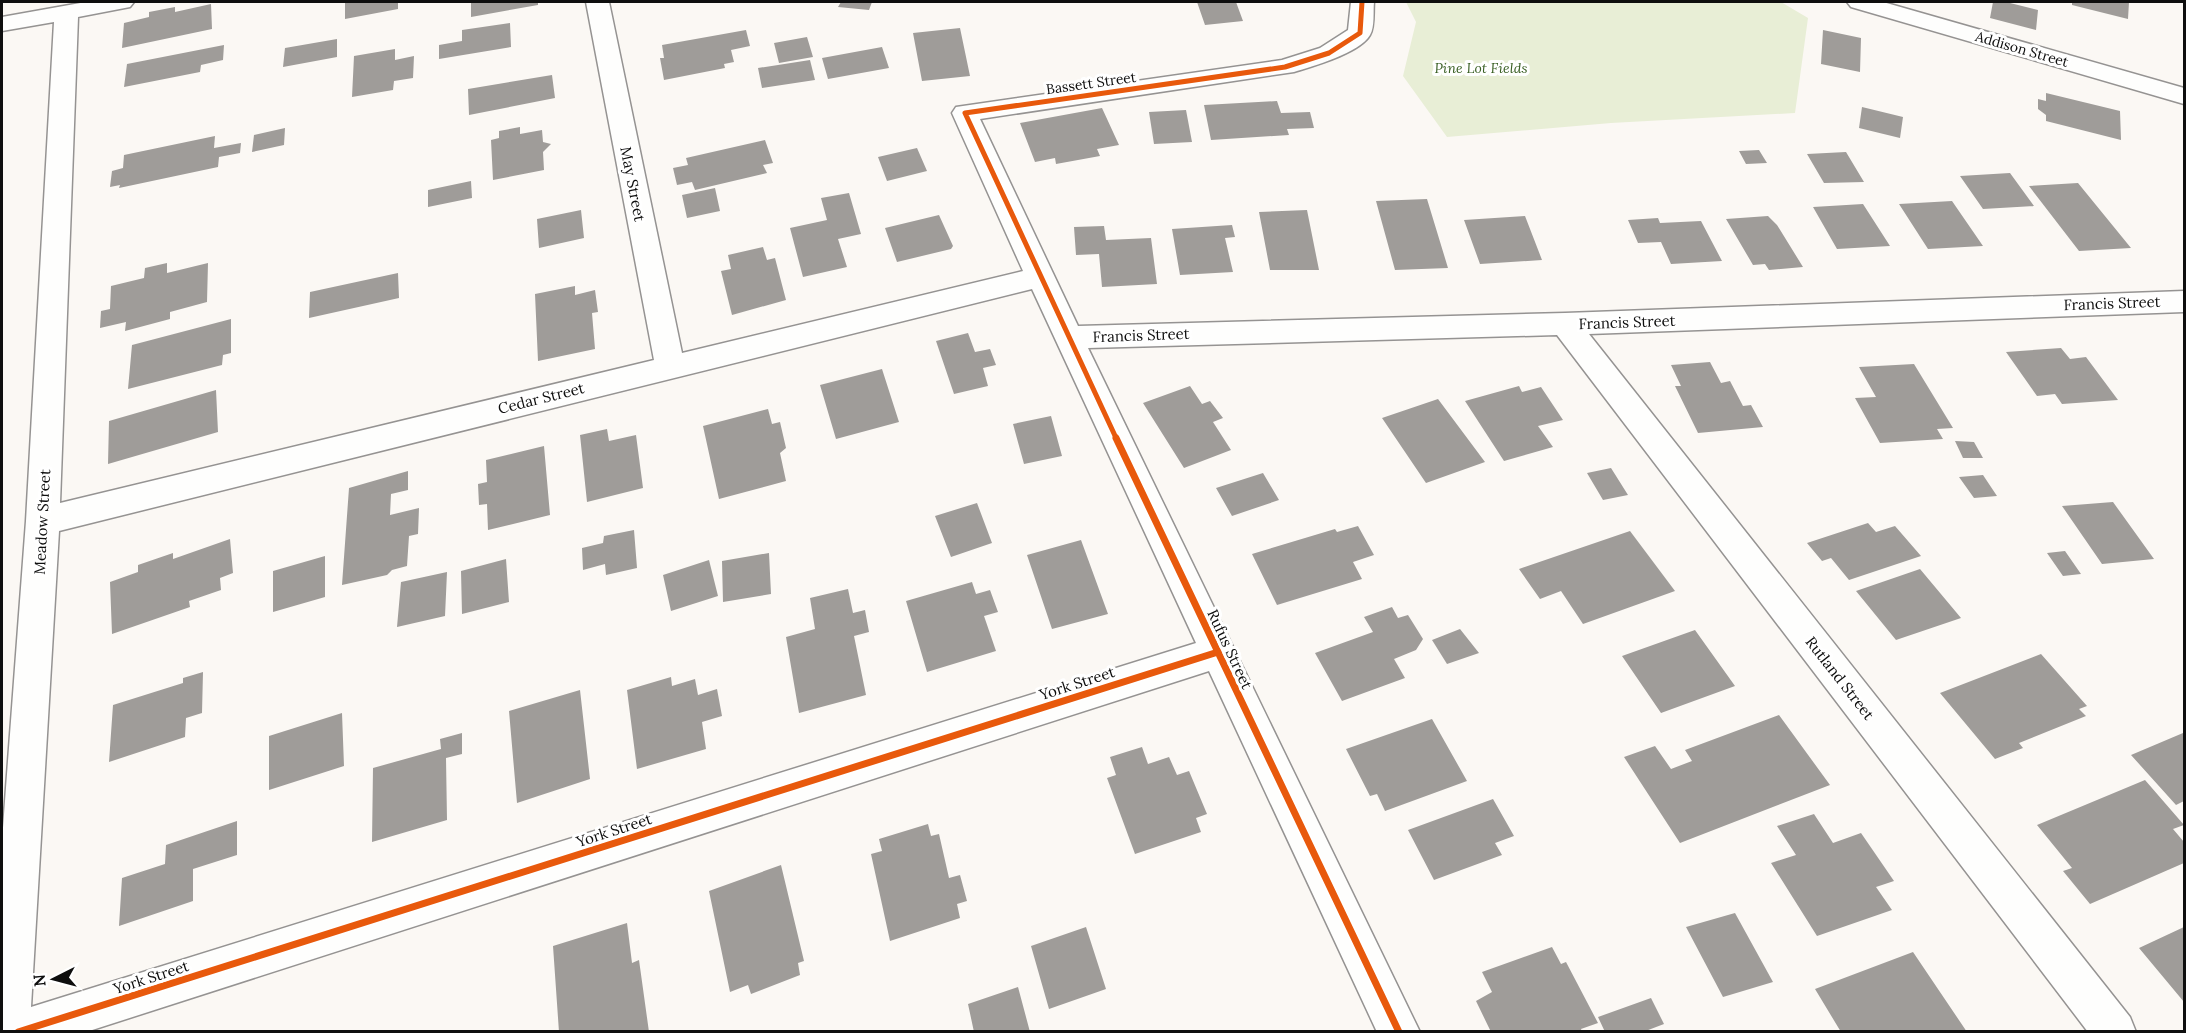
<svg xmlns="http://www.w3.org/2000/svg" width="2186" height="1033" font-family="Lora,serif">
  <rect width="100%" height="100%" fill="#fbf8f4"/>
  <path fill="#e8eed6" d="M1406,2H1781L1808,18L1795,113L1611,123L1447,137L1403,76L1416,22Z"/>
  <path fill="#9f9c99" d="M345,2H398V9L345,19Z
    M471,2H538V5L471,17Z
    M841,2H872L869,10L838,7Z
    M1197,2H1236L1243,21L1205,25Z
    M1993,2H2006L2038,10L2036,30L1990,18Z
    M2072,2H2129L2128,19L2072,5Z
    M211,4L212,29L122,48L124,23L149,17V12L175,7V12Z
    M510,23L511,47L439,59V45L462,41V30Z
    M960,28L970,76L922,81L913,33Z
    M746,30L750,46L731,50L734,62L724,64L725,68L664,80L660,58H664L662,45Z
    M1823,30L1861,38L1860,72L1821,64Z
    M807,37L813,57L779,63L774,43Z
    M337,39V57L283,67L285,48Z
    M224,45L223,60L201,65L200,72L124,87L127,64Z
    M882,47L889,68L828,79L822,58Z
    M395,49V60L414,56L413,78L394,81L393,90L352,97L354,56Z
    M810,60L815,80L762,88L758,68Z
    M552,75L555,98L469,115L468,89Z
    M2046,93L2120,111L2121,140L2046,121V115L2038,109V99L2046,101Z
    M1277,101L1281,113L1310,112L1314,128L1287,129L1289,135L1211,140L1204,105Z
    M1862,107L1903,117L1900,138L1859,128Z
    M1102,108L1119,145L1097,149L1100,156L1056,164L1055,158L1035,162L1020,123Z
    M1186,110L1192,142L1154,144L1149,112Z
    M520,127V134L542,130L543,142L551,144L543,152L544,170L493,180L491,140L499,138V131Z
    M285,128L284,145L252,152L254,135Z
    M215,136L214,148L241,143L240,153L219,157L218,167L119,188L120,185L110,187L112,171L123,168L124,155Z
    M765,140L773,163L763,165L767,173L695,190L692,182L677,185L673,168L688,165L686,158Z
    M917,148L927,171L887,181L878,157Z
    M1759,150L1767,163L1746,164L1739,151Z
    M1846,152L1864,182L1824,183L1807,154Z
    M2010,173L2034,206L1983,209L1960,176Z
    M471,181L472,198L428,207V190Z
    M2078,183L2131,248L2079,251L2029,186Z
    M715,188L720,211L687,218L682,195Z
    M849,193L861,234L838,239L847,267L803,277L790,228L827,220L821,198Z
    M1427,199L1448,268L1395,270L1376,201Z
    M1952,201L1983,246L1928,249L1899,204Z
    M1863,204L1890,246L1837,249L1813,207Z
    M581,210L584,238L539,248L537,219Z
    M1307,210L1319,270H1270L1259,212Z
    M939,215L953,246L951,249L897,262L885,228Z
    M1525,216L1542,260L1480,264L1464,220Z
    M1768,216L1777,225L1803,267L1769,270L1765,264L1753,265L1726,219Z
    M1658,218L1660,223L1701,221L1722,261L1671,264L1661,242L1638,243L1628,220Z
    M1232,225L1235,237L1225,238L1233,272L1180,275L1172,229Z
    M1104,226L1106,240L1151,238L1157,284L1102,287L1099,254L1076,255L1074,227Z
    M763,247L767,260L775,258L786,300L732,315L721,271L731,269L728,255Z
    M167,263V273L208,263L207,302L170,312V319L125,331L126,322L100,328L101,311L110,309L111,286L144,278L145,268Z
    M398,273L399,298L309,318L310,292Z
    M575,286V295L595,290L598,312L592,313L595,349L538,361L535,294Z
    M231,319V353L223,355L222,365L128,389L132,345Z
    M968,333L975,352L990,349L996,365L983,368L988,386L954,394L936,341Z
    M2061,348L2070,359L2086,357L2118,400L2062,404L2055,394L2037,396L2006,352Z
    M1710,362L1721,383L1730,381L1743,406L1751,405L1763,427L1698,433L1675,386H1681L1671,365Z
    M1914,364L1953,428L1937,429L1943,439L1880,443L1855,398L1876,397L1859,367Z
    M882,369L899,422L836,439L820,385Z
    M1190,386L1202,404L1210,401L1223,418L1213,422L1231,450L1184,468L1143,403Z
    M1519,386L1522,392L1541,387L1563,420L1538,426L1553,447L1504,461L1465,401Z
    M216,390L218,432L108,464L109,421Z
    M1438,399L1485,462L1426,483L1382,418Z
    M768,409L772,424L780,422L786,448L780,453L786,481L719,499L703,426Z
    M1051,416L1062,456L1024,464L1013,424Z
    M607,429L609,441L636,435L643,488L587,502L580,435Z
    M1955,441L1974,442L1983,458H1963Z
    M544,446L550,515L488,530L487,504L479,505L478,484L487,482L486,460Z
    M1611,468L1628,495L1603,500L1587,473Z
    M408,471V490L391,494L390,515L419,508L418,534L409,536L407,566L392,570L387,575L342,585L349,488Z
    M1263,473L1279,500L1232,516L1216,488Z
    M1983,475L1997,496L1974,498L1959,477Z
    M2113,502L2154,559L2102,564L2062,506Z
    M977,503L992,543L951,557L935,516Z
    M1868,523L1876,532L1895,526L1921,556L1849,580L1831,558L1822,561L1807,543Z
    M1358,526L1374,555L1353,562L1362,579L1277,605L1252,554L1335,529L1337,532Z
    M634,530L637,568L606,575L605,564L583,570L582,548L603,543L604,536Z
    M1630,531L1675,591L1583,624L1561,591L1540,599L1519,569Z
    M230,539L233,573L220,578L221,590L189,601L190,607L112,634L110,582L138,572V565L173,553V559Z
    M1081,540L1108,614L1052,629L1027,555Z
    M2065,551L2081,574L2063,576L2047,553Z
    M769,553L771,594L723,602L722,561Z
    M325,556V597L273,612V571Z
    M506,559L509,602L462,614L461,571Z
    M709,560L718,596L671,611L663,575Z
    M1920,569L1961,618L1896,640L1856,591Z
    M447,572L445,616L397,627L401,582Z
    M972,582L976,594L990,590L998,612L984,616L996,651L927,672L906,601Z
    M848,589L853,613L865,610L869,632L854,636L866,695L799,713L786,637L815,629L810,598Z
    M1392,607L1398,618L1408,615L1423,639L1416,650L1394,659L1405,678L1342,701L1315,653L1373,632L1364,617Z
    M1460,629L1479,653L1447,664L1432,640Z
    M1695,630L1735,686L1661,713L1622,656Z
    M2041,654L2087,706L2079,709L2086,716L2019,743L2023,748L1995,759L1940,693Z
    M203,672L202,713L186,718L185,737L109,762L113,705L183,683V678Z
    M671,677L672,686L695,679L698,695L717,689L722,716L702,722L706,749L637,769L627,690Z
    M580,690L590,779L517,803L509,711Z
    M342,713L344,766L269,790V736Z
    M1779,715L1830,785L1680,843L1624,757L1655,746L1671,769L1692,761L1685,750Z
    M1432,719L1467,781L1385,811L1377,794L1370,796L1346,749Z
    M462,733V754L446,758L447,820L372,842L373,768L441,749L440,739Z
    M2183,733L2184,801L2176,805L2131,755Z
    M1142,747L1148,764L1169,757L1177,775L1189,771L1207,814L1196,818L1201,832L1135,854L1107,778L1116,775L1110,757Z
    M2145,780L2184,825L2173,829L2184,842V863L2090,904L2063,871L2072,868L2037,825Z
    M1493,799L1514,836L1495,843L1502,855L1434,880L1408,830Z
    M1814,814L1833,843L1861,833L1894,881L1876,887L1892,910L1817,936L1771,863L1796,855L1777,826Z
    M237,821V855L193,869V901L119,926L122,878L165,864L166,845Z
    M928,824L931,836L939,834L949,878L960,875L967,901L957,904L960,918L890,941L871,854L882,851L879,839Z
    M781,865L804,961L798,963L800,975L751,994L748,985L730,992L709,891Z
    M1735,913L1773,982L1723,997L1686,927Z
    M627,923L632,963L639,960L649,1032H559L553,946Z
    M1086,927L1106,989L1049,1009L1031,946Z
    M2184,927V1002L2139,948Z
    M1552,947L1561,964L1566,962L1598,1023L1581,1029L1582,1032H1491L1476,1001L1492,992L1482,972Z
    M1913,952L1967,1032H1841L1815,989Z
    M1018,987L1030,1032H974L968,1004Z
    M1651,998L1664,1024L1643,1032H1605L1598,1017Z"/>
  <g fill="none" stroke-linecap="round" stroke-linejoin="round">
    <defs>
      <path id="minor" d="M86,2H134L130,7L78,17L60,503L654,360L586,2H609L682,353L1023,271L952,113L956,107L1282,60L1320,48L1348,30L1351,2H1374C1373,11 1375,27 1370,35C1360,53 1313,66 1294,72L980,119L1078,326L1565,313L2184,291V312L1589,334L2130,1017L2136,1032H2088L1557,335L1088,348L1420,1032H1377L1209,671L86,1032H2V841L26,521L54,22L2,31V17ZM1032,289L1196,643L31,1007L59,531Z
        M1847,2H1883L2184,88V104L1851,7Z"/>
    </defs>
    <use href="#minor" stroke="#959392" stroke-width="3"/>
    <use href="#minor" fill="#fefefd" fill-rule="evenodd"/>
    <defs>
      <path id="cycleway-far1" d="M1117,440L965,113L1285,67L1329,53L1360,33L1362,2"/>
      <path id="cycleway" d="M1116,438L1399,1032
        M18,1032L1218,652"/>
    </defs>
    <use href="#cycleway-far1" stroke="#fff" stroke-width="8"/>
    <use href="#cycleway" stroke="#fff" stroke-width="10"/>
    <use href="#cycleway-far1" stroke="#e8590c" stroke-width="5"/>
    <use href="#cycleway" stroke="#e8590c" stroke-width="7"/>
  </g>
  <g text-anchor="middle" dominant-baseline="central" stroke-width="6" stroke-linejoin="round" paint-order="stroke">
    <g font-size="14" fill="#0e0e0e" stroke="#fff">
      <text transform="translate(2022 49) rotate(16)">Addison Street</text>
      <text transform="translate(1091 83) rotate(-8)">Bassett Street</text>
    </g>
    <g font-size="14" font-style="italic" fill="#3a6025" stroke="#fff">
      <text x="1481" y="68">Pine Lot Fields</text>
    </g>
    <g font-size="15" fill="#0e0e0e" stroke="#fff">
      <text transform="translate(633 184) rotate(79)">May Street</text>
      <text transform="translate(2112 303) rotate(-2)">Francis Street</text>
      <text transform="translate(1627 322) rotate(-2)">Francis Street</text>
      <text transform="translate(1141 335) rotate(-2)">Francis Street</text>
      <text transform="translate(541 398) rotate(-14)">Cedar Street</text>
      <text transform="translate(42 522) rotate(-87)">Meadow Street</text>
      <text transform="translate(1230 649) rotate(65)">Rufus Street</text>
      <text transform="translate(1840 678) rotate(52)">Rutland Street</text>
      <text transform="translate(1077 683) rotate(-18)">York Street</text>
      <text transform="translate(614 830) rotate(-18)">York Street</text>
      <text transform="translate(151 977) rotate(-18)">York Street</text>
    </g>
  </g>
  <rect width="2186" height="1033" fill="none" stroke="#0e0e0e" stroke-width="6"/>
  <g transform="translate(54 979) rotate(264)" stroke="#ffffff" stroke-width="4.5" paint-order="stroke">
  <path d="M0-4.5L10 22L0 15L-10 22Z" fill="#0e0e0e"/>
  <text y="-9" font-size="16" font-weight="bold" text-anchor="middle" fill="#0e0e0e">N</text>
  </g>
</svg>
